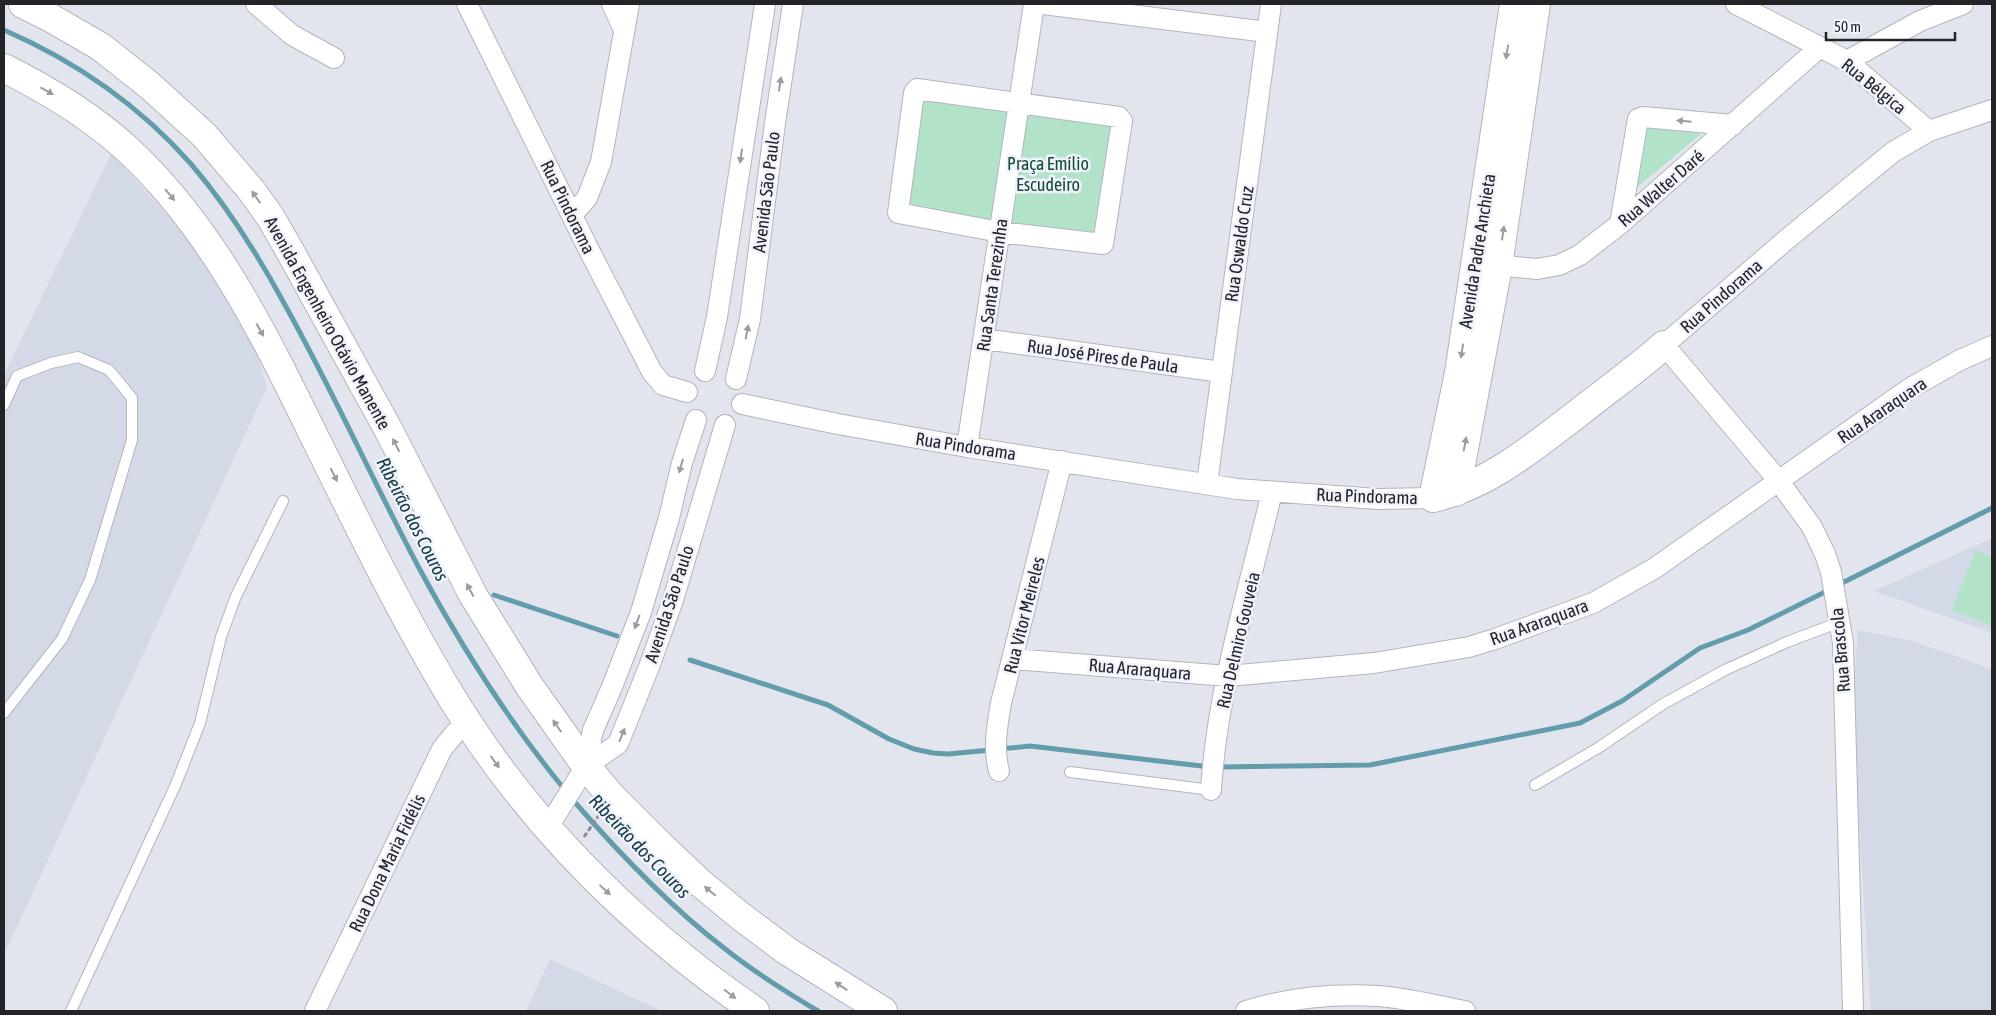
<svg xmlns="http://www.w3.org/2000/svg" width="1996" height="1015" font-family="'Asap Condensed',sans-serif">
  <rect width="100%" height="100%" fill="#e3e5ee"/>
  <path fill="#d4d9e8" d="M111,154L187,236L253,342L267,387L4,955V375Z
    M1992,538V633L1874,591Z
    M1858,630L1913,641L1992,669V1011H1871L1857,796L1855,671Z
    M550,959L662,1011H526Z"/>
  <path fill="#b2e3c9" d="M919,96L1112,125L1096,239L905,206Z
    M1645,124L1701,134L1635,189Z
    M1976,550L1992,557V618L1990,625L1951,610Z"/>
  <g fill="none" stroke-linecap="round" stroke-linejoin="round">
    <path stroke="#639dac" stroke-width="5" d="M4,30C75,61 140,106 191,164C228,207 258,255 285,305C333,391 373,481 419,568C461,646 509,722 565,790
      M1838,585L1992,508
      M494,595L617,636
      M690,660L828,705L889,739L914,749L933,753L948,754L991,750
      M1000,749L1030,746L1210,767
      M1218,767L1370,765L1580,723L1622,701L1700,648L1748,630L1829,590
      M572,799C618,852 668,905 724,948C754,972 786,992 818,1011"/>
    <defs>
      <path id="lane" d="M4,405L17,376L51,363L78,357L109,370L132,398V440L90,580L62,639L4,713
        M1070,772L1211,790
        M1535,785L1598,748L1663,704L1725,670L1787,642L1840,622
        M71,1011L176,784L200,723L221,637L236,596L283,501"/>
      <path id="street" d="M256,4L292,35L334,58
        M467,4L589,250L652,372L663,385L687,392
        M612,4L624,30
        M1043,4L1267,32
        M1736,4L1847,61L1929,131
        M1847,61L1920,21L1963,4
        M917,89L1119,117L1122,121L1103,244L1000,232L898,213L914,93Z
        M572,215L587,198L601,162L629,4
        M1620,224L1638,119L1643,117L1733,125
        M1485,264L1537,269L1559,265L1580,255L1620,224L1820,47
        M984,339L1221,372
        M705,371L717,317L765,4
        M736,379L750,319L775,123L793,4
        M742,404L838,424L967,447L1237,489L1378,499L1433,498
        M967,447L1034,4
        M1207,484L1271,4
        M1013,659L1228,676L1374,663L1469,647L1495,639L1593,603L1655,568L1909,389L1960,360L1992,346
        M586,766L618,744L649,667L673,600L725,425
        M999,771C993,749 997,726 1001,703L1062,461
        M1211,790C1217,690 1249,589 1272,492
        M547,829L586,766L593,730L612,687L641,612L669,518L682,463L696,420
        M315,1011L442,749L455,733L467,722
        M1246,1011C1287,998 1335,993 1378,996C1407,998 1436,1006 1465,1011
        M1853,1011L1843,643L1831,572L1825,554L1812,527L1778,480L1664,345L1786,240L1893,152L1929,131L1992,110"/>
      <path id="secondary" d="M23,4L51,18L101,47L149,85L204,135L251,190L271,218L291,253L388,429L473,595L530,687L586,766L611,796L660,845L698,881L739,915L787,951L883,1011
        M1514,4L1459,373L1433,498C1489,485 1532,448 1577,414C1606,391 1636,370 1664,345
        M4,68C48,90 90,115 127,149C214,229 266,338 317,442C358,525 399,609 446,688C524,819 630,925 755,1011
        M1456,492L1498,266L1536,4"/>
    </defs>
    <use href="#lane" stroke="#b3b5be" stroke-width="12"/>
    <use href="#street" stroke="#b3b5be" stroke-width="22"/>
    <use href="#secondary" stroke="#b3b5be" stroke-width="30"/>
    <path stroke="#8a8c93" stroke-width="3" stroke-dasharray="5 2.5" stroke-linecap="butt" d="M584,837L599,815"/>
    <use href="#lane" stroke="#fff" stroke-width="10"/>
    <use href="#street" stroke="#fff" stroke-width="20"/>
    <use href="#secondary" stroke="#fff" stroke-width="28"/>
  </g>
  <defs><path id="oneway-solid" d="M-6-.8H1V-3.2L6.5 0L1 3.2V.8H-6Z" transform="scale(1.25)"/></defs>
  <g fill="#9c9c9e">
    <use href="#oneway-solid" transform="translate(1507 52) rotate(99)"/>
    <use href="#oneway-solid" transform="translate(780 84) rotate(-82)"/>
    <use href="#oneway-solid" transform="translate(47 91) rotate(29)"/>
    <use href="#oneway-solid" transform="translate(1684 121) rotate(-175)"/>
    <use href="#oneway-solid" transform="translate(741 156) rotate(98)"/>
    <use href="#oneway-solid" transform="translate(170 195) rotate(50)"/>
    <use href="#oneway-solid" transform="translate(256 197) rotate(-125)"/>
    <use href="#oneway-solid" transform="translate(1503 233) rotate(-82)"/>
    <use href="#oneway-solid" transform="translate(260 330) rotate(61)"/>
    <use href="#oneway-solid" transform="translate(747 332) rotate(-79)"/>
    <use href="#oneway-solid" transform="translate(1462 351) rotate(99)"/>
    <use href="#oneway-solid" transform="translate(1465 444) rotate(-79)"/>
    <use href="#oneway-solid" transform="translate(396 445) rotate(-116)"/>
    <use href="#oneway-solid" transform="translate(681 466) rotate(105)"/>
    <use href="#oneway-solid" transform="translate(334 475) rotate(63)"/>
    <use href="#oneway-solid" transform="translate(470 590) rotate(-118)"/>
    <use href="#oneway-solid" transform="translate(637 622) rotate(110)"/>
    <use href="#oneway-solid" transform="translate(557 726) rotate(-125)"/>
    <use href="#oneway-solid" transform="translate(622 735) rotate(-68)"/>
    <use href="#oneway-solid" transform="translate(495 762) rotate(54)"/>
    <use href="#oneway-solid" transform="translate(605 890) rotate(43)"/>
    <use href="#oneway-solid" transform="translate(710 891) rotate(-140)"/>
    <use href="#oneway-solid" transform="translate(841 986) rotate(-147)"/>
    <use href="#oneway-solid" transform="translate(730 994) rotate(37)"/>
  </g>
  <g text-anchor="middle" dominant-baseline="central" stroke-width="5" stroke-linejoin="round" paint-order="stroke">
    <g font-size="18" fill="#232428" stroke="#f0f3fc">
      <text transform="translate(1874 86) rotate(39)">Rua Bélgica</text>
      <text transform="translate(1661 188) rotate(-41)">Rua Walter Daré</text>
      <text transform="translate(766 192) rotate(-83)">Avenida São Paulo</text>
      <text transform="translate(568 207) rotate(64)">Rua Pindorama</text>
      <text transform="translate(1239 244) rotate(-82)">Rua Oswaldo Cruz</text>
      <text transform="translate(1477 251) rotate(-81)">Avenida Padre Anchieta</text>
      <text transform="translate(992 285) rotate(-82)">Rua Santa Terezinha</text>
      <text transform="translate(1721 296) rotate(-41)">Rua Pindorama</text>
      <text transform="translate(328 323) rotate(61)">Avenida Engenheiro Otávio Manente</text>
      <text transform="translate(1103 356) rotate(8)">Rua José Pires de Paula</text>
      <text transform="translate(1882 410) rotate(-34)">Rua Araraquara</text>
      <text transform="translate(966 446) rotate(9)">Rua Pindorama</text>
      <text transform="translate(1367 496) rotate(2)">Rua Pindorama</text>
      <text transform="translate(669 604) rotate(-72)">Avenida São Paulo</text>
      <text transform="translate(1024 615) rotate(-76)">Rua Vitor Meireles</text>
      <text transform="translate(1539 622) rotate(-20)">Rua Araraquara</text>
      <text transform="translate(1238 640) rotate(-77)">Rua Delmiro Gouveia</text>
      <text transform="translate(1840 650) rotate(-95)">Rua Brascola</text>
      <text transform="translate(1140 669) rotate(5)">Rua Araraquara</text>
      <text transform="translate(387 863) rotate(-64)">Rua Dona Maria Fidélis</text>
    </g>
    <g font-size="18" fill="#144a33" stroke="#f0f3fc">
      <text x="1048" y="163">Praça Emílio<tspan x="1048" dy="21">Escudeiro</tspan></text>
    </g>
    <g font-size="19" font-style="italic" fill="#133a43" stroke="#f0f3fc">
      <text transform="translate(413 519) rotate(63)">Ribeirão dos Couros</text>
      <text transform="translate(640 846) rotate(46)">Ribeirão dos Couros</text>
    </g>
  </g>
  <rect width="1996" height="1015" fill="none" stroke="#232428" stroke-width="10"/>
  <path d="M1826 32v8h129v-8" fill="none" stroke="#232428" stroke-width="2.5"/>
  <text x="1834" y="32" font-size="15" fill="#232428" stroke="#f0f3fc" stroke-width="4" paint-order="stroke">50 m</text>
</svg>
